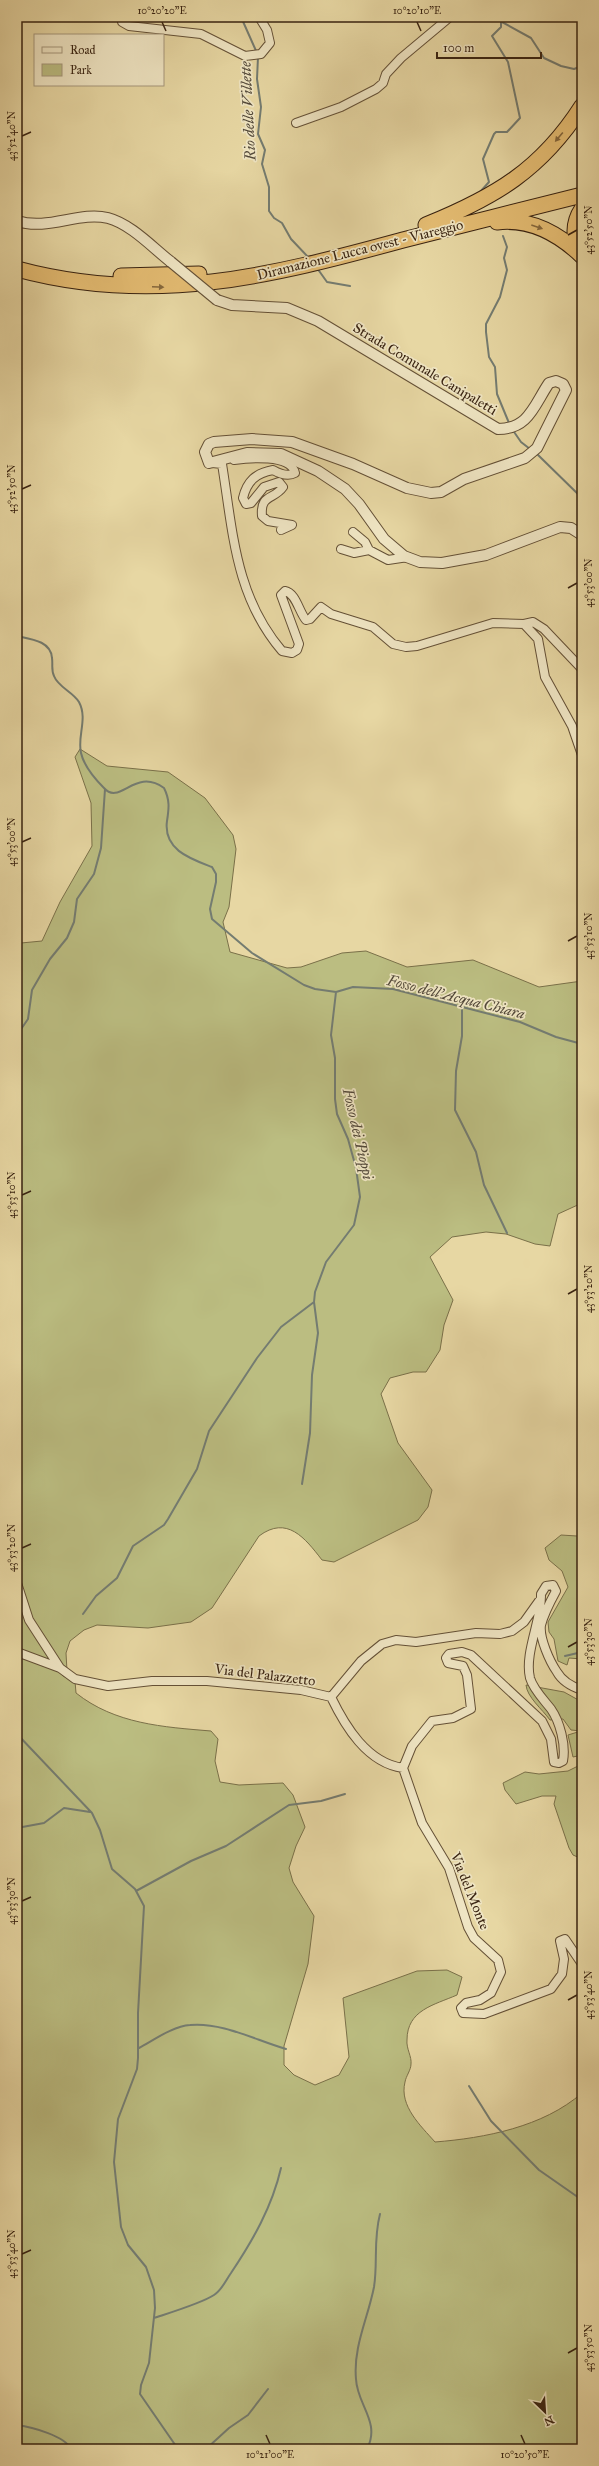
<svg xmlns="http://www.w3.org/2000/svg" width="599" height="2466" font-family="'IM FELL Great Primer',serif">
  <rect width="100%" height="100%" fill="#e7d7a3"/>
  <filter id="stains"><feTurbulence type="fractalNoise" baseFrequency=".005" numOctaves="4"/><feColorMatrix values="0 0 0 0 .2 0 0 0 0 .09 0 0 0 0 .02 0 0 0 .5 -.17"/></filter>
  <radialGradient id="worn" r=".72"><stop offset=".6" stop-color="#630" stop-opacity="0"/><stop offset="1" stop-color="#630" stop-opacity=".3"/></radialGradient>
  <path fill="#bbbd81" stroke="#7a7049" d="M80,749L107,766L168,772L205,798L233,835L236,849L229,907L223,922L230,952L287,968L301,967L342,953L366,951L407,967L473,960L539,987L582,981V1203L558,1214L550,1246L535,1244L506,1234L486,1232L452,1237L430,1257L453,1300L444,1325L440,1350L426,1372H413L390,1378L381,1394L398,1443L432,1490L428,1507L418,1520L334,1562L322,1560C305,1538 287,1515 259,1536L212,1608L191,1622L148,1628L97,1625L84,1630L70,1641L66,1653L67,1671L63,1665L17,1648V934L21,943L42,941L60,902L92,846L91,803L75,757Z
    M581,1531L582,1659L569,1658L567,1665L558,1661L554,1639L549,1632L548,1622L568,1587L562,1571L549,1560L545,1548L561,1535L577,1536Z
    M17,1654L59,1671L63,1676L75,1681L76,1693C115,1724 163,1727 211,1731L218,1739L215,1761L220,1782L239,1785L283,1783L293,1795L305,1827L296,1846L289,1868L293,1882L314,1916L308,1964L284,2046V2065L294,2075L315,2085L339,2075L349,2057L343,1998L417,1971L447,1970L462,1977L457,1995C434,2005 407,2010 407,2040C406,2048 412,2057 411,2064C411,2070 406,2076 405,2082C399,2106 421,2126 435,2142C485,2138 543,2127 582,2093V2449H17Z
    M526,1685L564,1692L582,1702V1755L573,1757L568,1735L581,1731L571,1730L563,1719L550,1720C542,1709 527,1697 526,1685Z
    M582,1761V1854L580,1858L573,1855L569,1848L554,1804L556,1796H542L516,1804L505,1790L503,1783L525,1772L539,1774L568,1771L578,1766Z"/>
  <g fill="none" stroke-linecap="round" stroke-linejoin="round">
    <path stroke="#747c71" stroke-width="2" d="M241,17L257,53
      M502,22L531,38L544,58L561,66L574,69L582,66
      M258,57L257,79L261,107L258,134L265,150L262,164L269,187V211L274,218L282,223L291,239L309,258
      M480,192L489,182L483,159L494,134L496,132H507L520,118L508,62L492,36L501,27V17
      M503,236L507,247L504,258L507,270L500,297L486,324V332L489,357L495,367L497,394L509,423
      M317,268L327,282L350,286
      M512,429L521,442L530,449
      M536,453L582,498
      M17,636C31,639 51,641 52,658C53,665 51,670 54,676C58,687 73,692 79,702C88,719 77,736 81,753C84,766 95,779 104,788C120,806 135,767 164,788C170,800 169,808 167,821C163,850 191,859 212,867L216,874V882L210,909L212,919L252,953L304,985L315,989L336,992L353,987L393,989L520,1022L556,1037L582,1044
      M462,1008V1036L456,1071L455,1110L476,1152L484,1185L507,1233
      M17,1035L28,1019L32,990L50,959L67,938L74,922L77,899L94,874L101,848L105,789
      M302,1484L310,1433L312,1375L318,1333L314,1302L315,1292L326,1262L354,1225L360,1197L356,1168L348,1139L337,1114L335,1099V1058L331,1035L336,992
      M83,1614L96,1596L117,1578L133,1546L164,1525L168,1519L197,1469L209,1431L257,1358L281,1327L314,1302
      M565,1656L582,1652
      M17,1734L92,1813L100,1830L112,1869L135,1889L144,1906L138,2013V2058L137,2069L118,2119L114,2162L121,2227L128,2245L146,2267L154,2290L155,2308L149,2363L141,2385L140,2394L178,2449
      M17,1828L44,1823L64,1808L90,1812
      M136,1891L191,1861L226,1846L289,1805L321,1801L345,1794
      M139,2048C154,2040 173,2026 190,2025C222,2022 255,2040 286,2049
      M469,2086L491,2121L539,2170L582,2200
      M154,2318C169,2313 202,2303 214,2295C222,2290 226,2280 231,2273C253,2240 272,2207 281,2168
      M17,2425C32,2427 65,2436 71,2449
      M206,2449L229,2428L248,2415L268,2389
      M367,2449C381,2422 357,2405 356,2379C353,2347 368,2318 374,2287C378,2262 373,2241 380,2214"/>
    <defs>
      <path id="minor" d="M121,17L122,22L129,26L201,34L245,56L261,54L270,43L267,30L259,17
        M296,123L341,107L376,89L383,83L386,74L401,58L450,17
        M234,460C248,458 291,454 295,473C288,477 280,474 273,470C256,473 247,481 243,498L246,504L251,503L264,487L279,482L283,487C274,500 260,494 262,516L268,521L292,525L281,530
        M212,463L222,464C233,532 235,596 282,651L292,653L297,650L299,644L281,595L285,591C296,593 299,612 306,620L310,619L321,607L331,614L373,627L393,644L406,647L417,646L493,623L524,624L538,639L545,677L572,726L582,755
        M353,532L365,542L369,550
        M341,549L354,553L369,550L388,560L408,557
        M524,624L533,622L544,629L582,669
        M17,1583L29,1620L60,1668
        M17,1652L60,1668L75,1679L108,1686L152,1681H207L301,1690L331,1697C345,1726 367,1763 403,1768L412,1746L432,1721L453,1718L471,1709L467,1675L463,1666L448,1663L446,1658L449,1654L462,1652L471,1655L542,1721L551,1739L554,1762L559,1763L563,1761C566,1745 560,1722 551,1709C544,1700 533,1689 530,1678C524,1653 542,1619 541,1594L546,1586L553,1585L556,1591C550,1602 544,1613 541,1625C539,1638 550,1662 557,1672C562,1681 573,1687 582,1690
        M331,1697L361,1661L382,1644L396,1640L416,1642L476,1633L500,1634L512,1631L524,1622L539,1601
        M403,1768L422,1823L449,1868L468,1927L474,1938L498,1960L501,1972L491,1993L480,2000L466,2003L461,2008L463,2013L484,2014L551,1989L562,1974L564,1959L560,1941L565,1939L582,1964"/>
      <path id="tertiary" d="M17,221C48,231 79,211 108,218C131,224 153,248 171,262
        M217,300L232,305L287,308L318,321L498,429C529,429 534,405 549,383L556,381L563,384L566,390L537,448L525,458L464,479L441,492L431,493L407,488L353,464L292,442L252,439L214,442L209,444L205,452L209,463L247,453L281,454L318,471L345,489L359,504L384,539L404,556L420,562L442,563L486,555L560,527L571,528L582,535"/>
      <path id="motorway" d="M497,222C530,218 559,234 582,256
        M426,225C495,197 541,170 582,106
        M580,253C574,238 572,224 582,209
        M17,269C154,306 271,276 403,240C463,225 522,210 582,195
        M121,276L199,274"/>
    </defs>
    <use href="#minor" stroke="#645036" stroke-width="10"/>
    <use href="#tertiary" stroke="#645036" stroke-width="12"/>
    <use href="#motorway" stroke="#392311" stroke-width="17"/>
    <use href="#minor" stroke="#efe5c3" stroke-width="8"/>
    <use href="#tertiary" stroke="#efe5c3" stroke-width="10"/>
    <use href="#motorway" stroke="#e4bc72" stroke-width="15"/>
    <defs>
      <path id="tertiary-bridge" d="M171,262L217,300"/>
    </defs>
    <use href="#tertiary-bridge" stroke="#645036" stroke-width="12" stroke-linecap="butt"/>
    <use href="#tertiary-bridge" stroke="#efe5c3" stroke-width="10"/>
  </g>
  <defs><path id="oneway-solid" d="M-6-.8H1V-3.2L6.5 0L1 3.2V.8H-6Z"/></defs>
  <g fill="#86683d">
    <use href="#oneway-solid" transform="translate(559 137) rotate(130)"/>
    <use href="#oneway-solid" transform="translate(537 227) rotate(19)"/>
    <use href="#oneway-solid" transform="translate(158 287) rotate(2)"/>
  </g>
  <path fill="none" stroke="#392311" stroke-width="1.5" d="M162,22L166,31M417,22L421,31M22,136L31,132M568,235L577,230M22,489L31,485M568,588L577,583M22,842L31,838M568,941L577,936M22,1195L31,1191M568,1294L577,1289M22,1548L31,1544M568,1647L577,1642M22,1901L31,1897M568,2000L577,1995M22,2254L31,2250M568,2353L577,2348M266,2435L270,2444M521,2435L525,2444"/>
  <g text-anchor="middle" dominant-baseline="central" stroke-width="3.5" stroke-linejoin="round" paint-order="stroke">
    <g font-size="14" fill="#392311" stroke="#efe5c3">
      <text transform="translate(360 250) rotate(-14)">Diramazione Lucca ovest - Viareggio</text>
      <text transform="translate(425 369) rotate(31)">Strada Comunale Canipaletti</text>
      <text transform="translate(265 1675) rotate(7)">Via del Palazzetto</text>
      <text transform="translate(470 1891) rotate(68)">Via del Monte</text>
    </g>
    <g font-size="15" font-style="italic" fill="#524839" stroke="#efe5c3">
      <text transform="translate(248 111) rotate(-93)">Rio delle Villette</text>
      <text transform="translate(456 997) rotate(14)">Fosso dell'Acqua Chiara</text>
      <text transform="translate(358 1134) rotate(77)">Fosso dei Pioppi</text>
    </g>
  </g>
  <rect width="599" height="2466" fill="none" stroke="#e7d7a3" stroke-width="44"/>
  <rect x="34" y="34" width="130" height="52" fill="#efe5c3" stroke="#a6977c"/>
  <rect x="42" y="47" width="20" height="6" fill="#efe5c3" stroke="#a6977c"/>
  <text x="70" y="54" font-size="12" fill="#392311">Road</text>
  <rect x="42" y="64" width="20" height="12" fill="#bbbd81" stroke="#a6977c"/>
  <text x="70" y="74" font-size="12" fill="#392311">Park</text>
  <g transform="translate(545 2412) rotate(155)" stroke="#efe5c3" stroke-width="3" paint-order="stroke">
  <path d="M0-3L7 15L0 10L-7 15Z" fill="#392311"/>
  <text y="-6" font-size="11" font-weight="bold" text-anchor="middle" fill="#392311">N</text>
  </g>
  <path d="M437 52v6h104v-6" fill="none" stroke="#392311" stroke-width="2"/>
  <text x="443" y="52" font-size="12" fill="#392311" stroke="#efe5c3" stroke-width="3" paint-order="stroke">100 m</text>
  <rect x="22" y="22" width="555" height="2422" fill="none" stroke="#392311" stroke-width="1.5"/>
  <g font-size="10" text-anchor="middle" fill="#392311">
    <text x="162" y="14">10°20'20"E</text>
    <text x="417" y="14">10°20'10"E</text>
    <text transform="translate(11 136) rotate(-90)" y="4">43°52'40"N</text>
    <text transform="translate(588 230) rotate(-90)" y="4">43°52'50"N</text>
    <text transform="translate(11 489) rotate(-90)" y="4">43°52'50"N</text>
    <text transform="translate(588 583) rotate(-90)" y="4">43°53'00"N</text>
    <text transform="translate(11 842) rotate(-90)" y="4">43°53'00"N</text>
    <text transform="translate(588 936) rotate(-90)" y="4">43°53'10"N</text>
    <text transform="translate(11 1195) rotate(-90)" y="4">43°53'10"N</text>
    <text transform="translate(588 1289) rotate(-90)" y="4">43°53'20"N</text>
    <text transform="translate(11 1548) rotate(-90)" y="4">43°53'20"N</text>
    <text transform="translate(588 1642) rotate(-90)" y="4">43°53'30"N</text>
    <text transform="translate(11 1901) rotate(-90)" y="4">43°53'30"N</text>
    <text transform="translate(588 1995) rotate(-90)" y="4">43°53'40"N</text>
    <text transform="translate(11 2254) rotate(-90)" y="4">43°53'40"N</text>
    <text transform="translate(588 2348) rotate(-90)" y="4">43°53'50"N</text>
    <text x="270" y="2458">10°21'00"E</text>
    <text x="525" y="2458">10°20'50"E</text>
  </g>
  <rect width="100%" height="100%" filter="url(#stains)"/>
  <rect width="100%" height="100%" fill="url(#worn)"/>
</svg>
